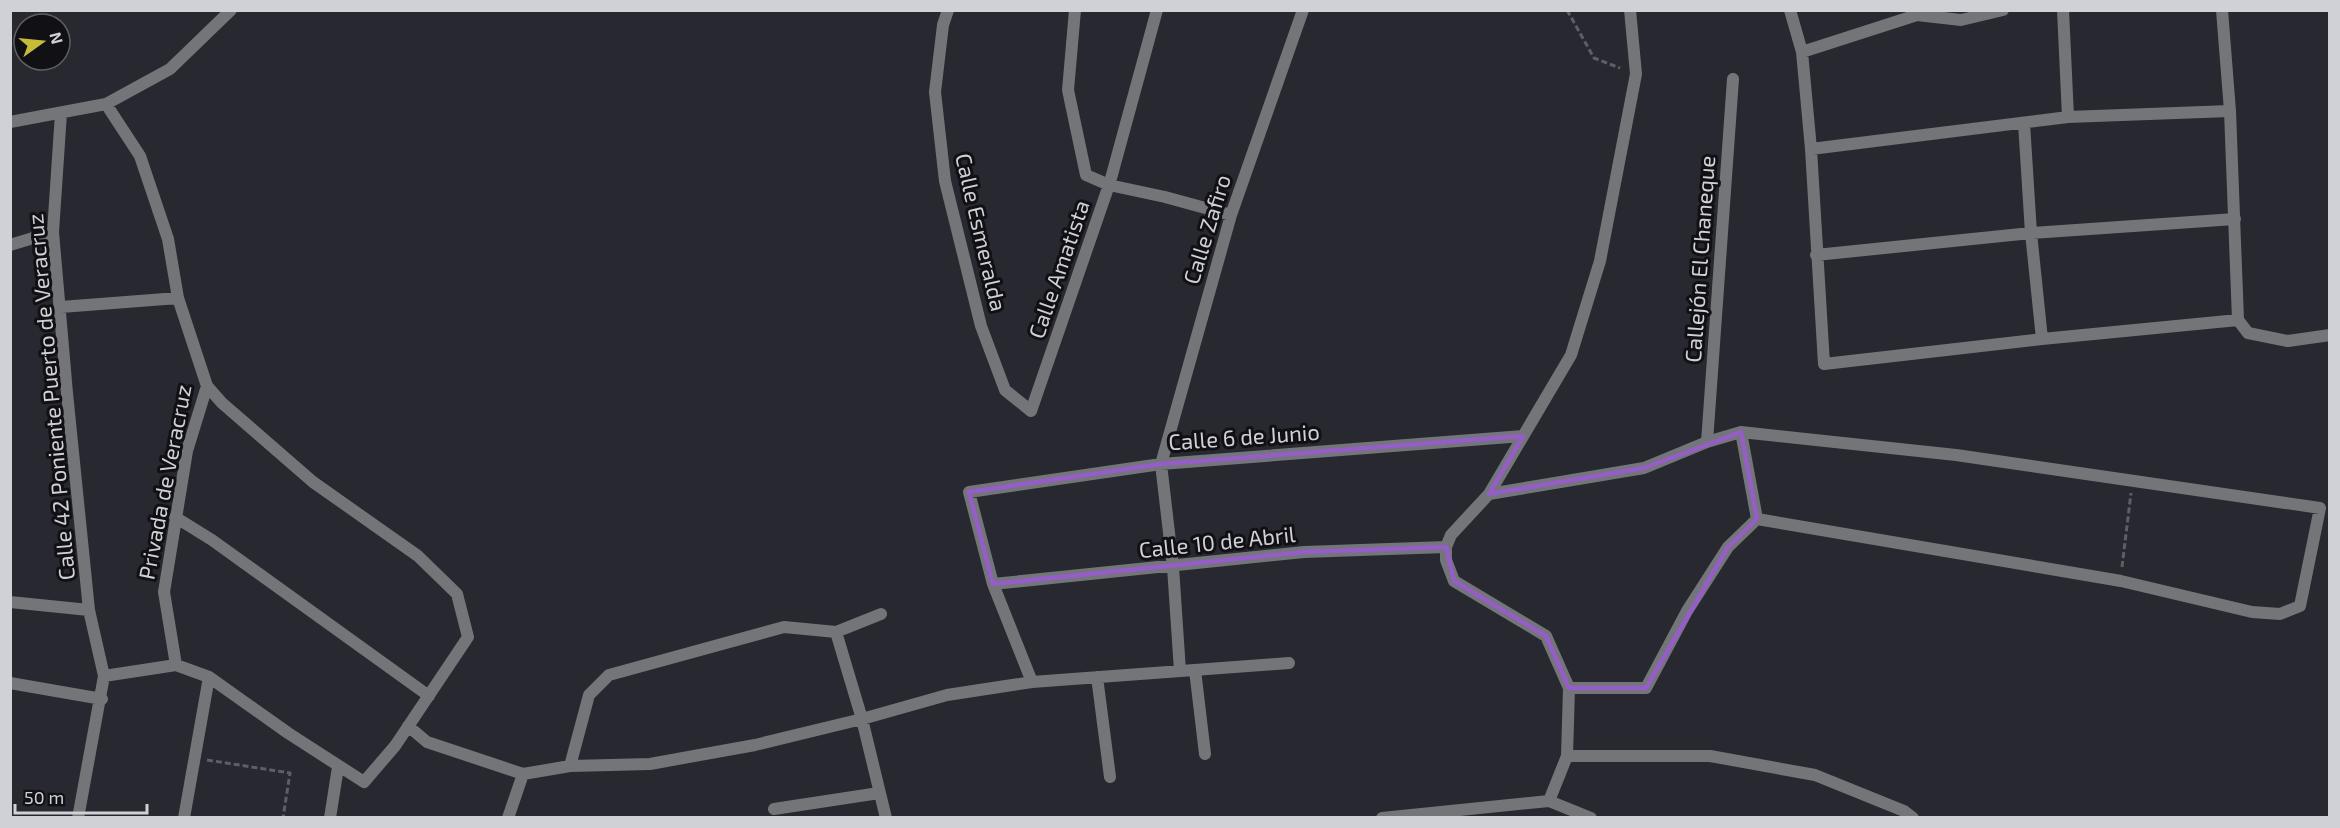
<svg xmlns="http://www.w3.org/2000/svg" width="2340" height="828" font-family="'Exo 2',sans-serif">
  <rect width="100%" height="100%" fill="#272830"/>
  <g fill="none" stroke-linecap="round" stroke-linejoin="round">
    <path stroke="#5e5f66" stroke-width="3" stroke-dasharray="6 3" stroke-linecap="butt" d="M1567,10L1594,58L1620,68
      M2122,567L2131,493
      M207,760L290,773L283,818"/>
    <path stroke="#747579" stroke-width="12" d="M948,10L943,25L935,92L945,181L981,326L1005,390L1031,411L1110,182L1157,10
      M1075,10L1068,90L1086,175L1109,185L1165,197L1231,215
      M1790,10L1802,52L1811,149L1824,364L2042,339L2238,320
      M2063,10L2068,117
      M2222,10L2230,111L2238,320L2248,333L2288,341L2330,335
      M1802,52L1917,15L1961,20L2003,10
      M106,104L140,156L168,239L178,298L207,386L187,451L164,592L176,665
      M61,113L53,232L67,393L89,610L104,676L78,818
      M10,122L106,104L170,69L231,10
      M2024,123L2031,233L2042,339
      M1811,149L2068,117L2230,111
      M10,245L53,232
      M1816,255L2031,233L2235,219
      M61,307L178,298
      M1707,442L1733,79
      M1489,494L1644,468L1707,442L1741,432L1956,455L2320,508L2300,606L2280,614L2252,612L2121,581L1757,519L1741,432
      M175,517L212,540L429,696
      M993,584L1304,552L1446,547
      M10,602L89,610
      M836,632L862,719L886,818
      M1195,670L1205,754
      M1180,671L1173,567L1161,464L1231,215L1303,10
      M104,676L176,665L209,677L288,733L364,782L395,746L468,637L457,594L418,556L313,482L222,403L207,386
      M1097,677L1110,777
      M1032,682L993,584L969,492L1161,464L1523,436
      M10,683L102,699
      M1569,688H1646L1687,611L1728,547L1757,519
      M408,726L427,742L523,774L570,766L650,764L755,745L862,719L947,695L1032,682L1289,663
      M1567,756H1710L1815,775L1904,811L1913,818
      M570,766L589,695L609,675L784,627L836,632L881,614
      M1549,801L1591,818
      M774,809L879,793
      M184,818L209,677
      M330,818L338,767
      M508,818L523,774
      M1382,818L1549,801L1567,756L1569,688L1546,636L1454,581L1446,560V547L1451,535L1489,494L1571,355L1600,261L1636,74L1630,10"/>
  </g>
  <path fill="none" stroke="#945ec6" stroke-width="4.5" stroke-linejoin="round" d="M1741,432L1757,519L1728,547L1646,688H1569L1546,636L1454,581L1446,547L1304,552L993,584L969,492L1161,464L1523,436L1489,494L1644,468Z"/>
  <g text-anchor="middle" dominant-baseline="central" stroke-width="6" stroke-linejoin="round" paint-order="stroke">
    <g font-size="22" fill="#d0d1d6" stroke="#111115">
      <text transform="translate(1206 229) rotate(-73)">Calle Zafiro</text>
      <text transform="translate(982 232) rotate(77)">Calle Esmeralda</text>
      <text transform="translate(1699 259) rotate(-86)">Callejón El Chaneque</text>
      <text transform="translate(1058 269) rotate(-71)">Calle Amatista</text>
      <text transform="translate(50 397) rotate(-95)">Calle 42 Poniente Puerto de Veracruz</text>
      <text transform="translate(1244 436) rotate(-4)">Calle 6 de Junio</text>
      <text transform="translate(164 482) rotate(-79)">Privada de Veracruz</text>
      <text transform="translate(1217 541) rotate(-6)">Calle 10 de Abril</text>
    </g>
  </g>
  <rect width="2340" height="828" fill="none" stroke="#d0d1d6" stroke-width="24"/>
  <g transform="translate(42 42) rotate(75)"><circle r="28" fill="#111115" stroke="#5d5e62" stroke-width="1.5"/>
  <path d="M0-4.5L10 22L0 15L-10 22Z" fill="#c7bb3b"/>
  <text y="-9" font-size="16" font-weight="bold" text-anchor="middle" fill="#d0d1d6">N</text>
  </g>
  <path d="M15 804v9h132v-9" fill="none" stroke="#d0d1d6" stroke-width="3"/>
  <text x="24" y="804" font-size="18" fill="#d0d1d6" stroke="#111115" stroke-width="4.5" paint-order="stroke">50 m</text>
</svg>
